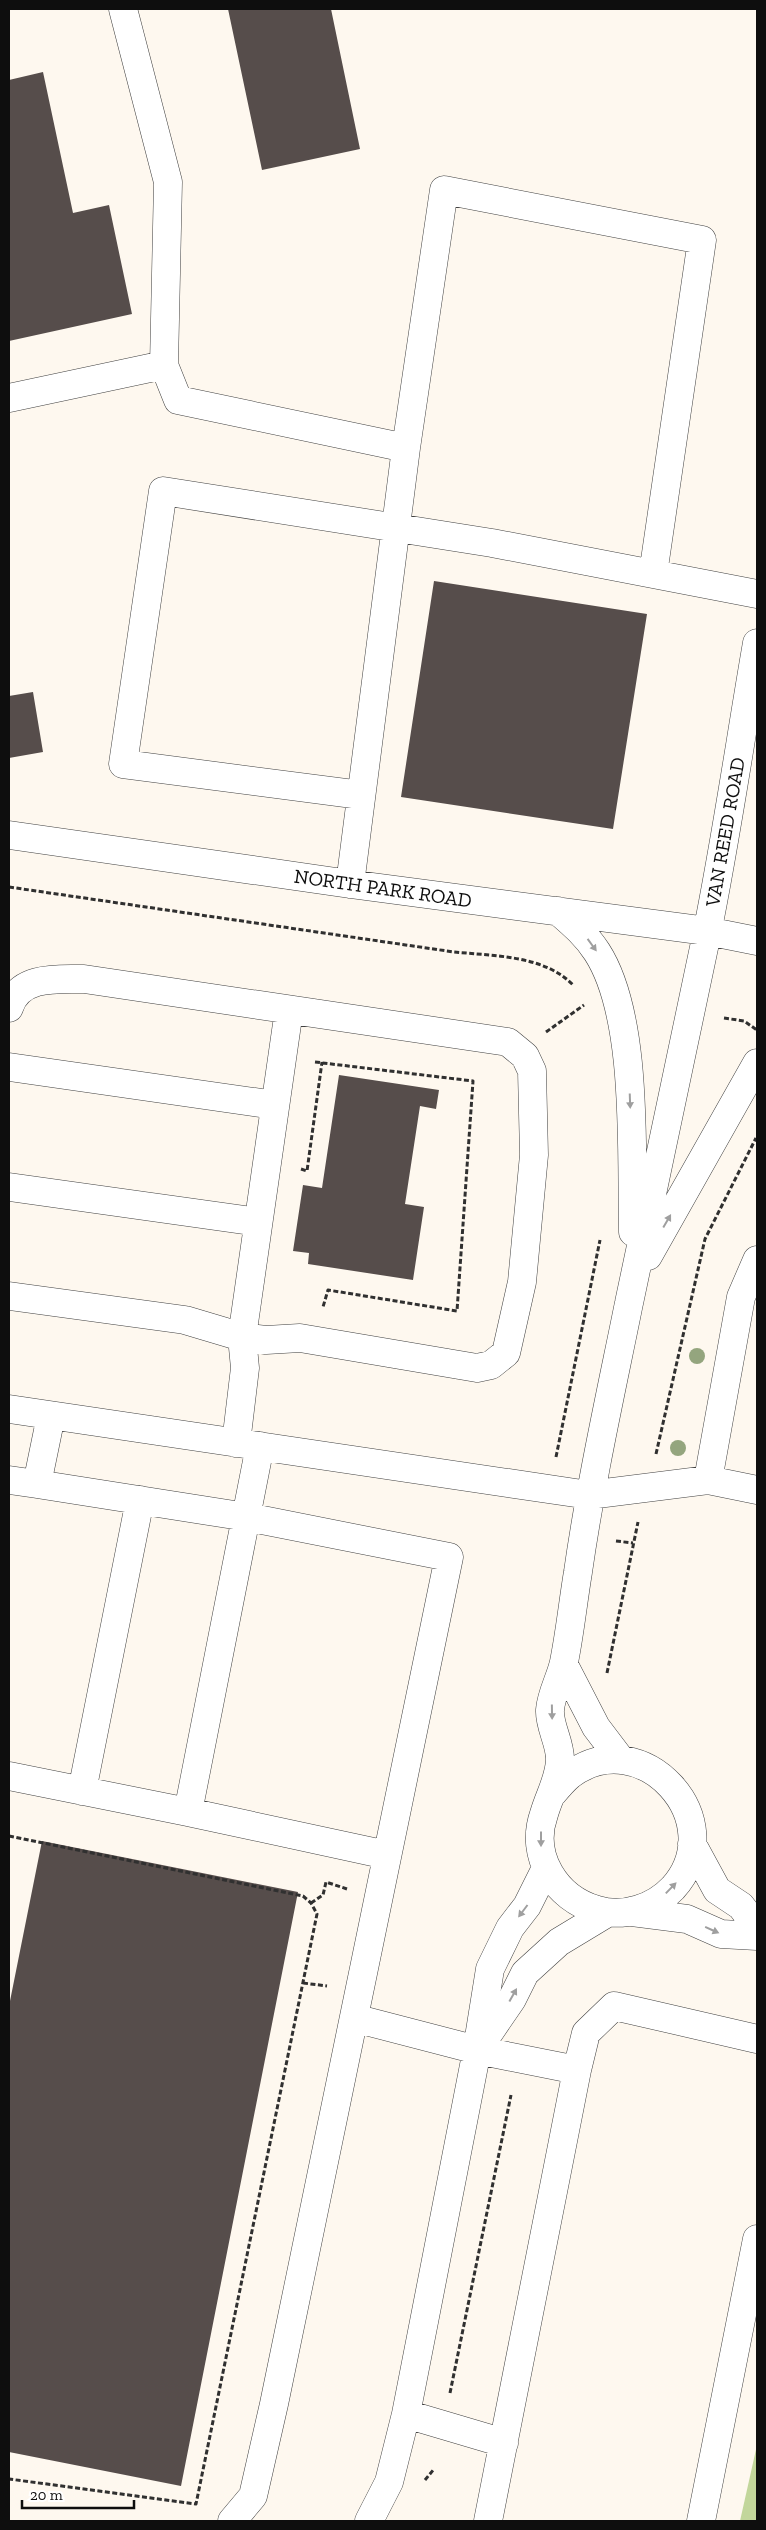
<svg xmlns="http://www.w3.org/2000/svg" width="766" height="2530" font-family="'Zilla Slab',serif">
  <rect width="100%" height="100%" fill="#fef8ef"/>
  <path fill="#c2d69b" d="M757,2445V2521H740Z"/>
  <path fill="#564d4b" d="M228,9H331L360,149L262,170Z
    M43,72L73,213L109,205L132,314L9,341V80Z
    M434,581L647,614L613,829L401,797Z
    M33,692L43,752L9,758V696Z
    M339,1075L439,1090L436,1109L420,1106L405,1204L424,1207L413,1280L308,1264L309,1253L293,1251L303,1185L322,1188Z
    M42,1841L298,1892L181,2486L9,2452V2006Z"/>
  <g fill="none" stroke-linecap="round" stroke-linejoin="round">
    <defs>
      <path id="minor" d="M123,9L168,182L164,365
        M9,398L164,365L178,400L406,448L350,884
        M406,448L444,190L702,240L653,574
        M361,795L123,764L163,491L492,543L757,594
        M9,835L350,884L707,931L757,941
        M558,911C573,924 586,935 597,952C639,1017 631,1155 633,1232
        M9,1008C19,975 58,979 84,979L508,1042L525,1056L532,1071L534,1155L522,1282L506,1353L491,1365L477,1368L300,1338L266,1340L242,1337L245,1368L236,1443
        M9,1067L275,1105
        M9,1187L258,1222
        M648,1256L757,1063
        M9,1296L185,1320L242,1337L289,1010
        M9,1409L589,1495L708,1480L757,1490
        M9,1480L37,1484L51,1416
        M708,1480L741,1297L757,1260
        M37,1484L247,1517L449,1557L274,2404L253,2496L232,2521
        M564,1665L596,1727L621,1760
        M9,1776L188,1812L260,1446
        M82,1791L140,1500
        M553,1793C558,1787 564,1780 570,1775C642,1721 733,1821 673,1888C654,1908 624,1918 597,1910C556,1898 529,1856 544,1814C549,1796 560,1778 560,1759C560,1742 549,1726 550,1710C551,1694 561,1677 564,1662C570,1632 573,1602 578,1572C591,1481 611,1392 629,1303C655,1181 681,1059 706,938C726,840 740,741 757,643
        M188,1812L387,1855
        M692,1844L717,1890L741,1906L757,1927
        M632,1912L687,1919L721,1934L757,1936
        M354,2018L477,2050L577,2070
        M482,2043L512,1999L525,1973L559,1942L607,1913
        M406,2414L504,2443
        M369,2521L389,2482L406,2414L477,2050L490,1969L510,1928L527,1906L546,1868
        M488,2521L577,2070L586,2033L614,2006L757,2039
        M701,2521L757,2239"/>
    </defs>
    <use href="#minor" stroke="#414141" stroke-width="29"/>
    <path stroke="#303030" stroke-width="3" stroke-dasharray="5 2.5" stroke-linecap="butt" d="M9,887L454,952C494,956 545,955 574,986
      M724,1018L744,1021L757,1030
      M546,1032L584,1005
      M315,1062L473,1081L457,1311L328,1290L323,1307
      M301,1169L307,1171L322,1062
      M656,1454L705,1239L756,1138
      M556,1457L600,1240
      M616,1541L633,1543
      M607,1673L638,1522
      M9,1836L303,1896L311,1903L317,1914L196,2504L9,2479
      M311,1903L323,1895L326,1882L347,1889
      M303,1983L327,1986
      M450,2393L511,2095
      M425,2480L434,2469"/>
    <use href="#minor" stroke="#fff" stroke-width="28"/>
  </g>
  <g fill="#94a57e">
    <circle cx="697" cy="1356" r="8"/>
    <circle cx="678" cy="1448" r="8"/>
  </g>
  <defs><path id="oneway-solid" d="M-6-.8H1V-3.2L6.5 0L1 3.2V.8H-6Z" transform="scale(1.25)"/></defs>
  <g fill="#9f9f9f">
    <use href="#oneway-solid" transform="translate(592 945) rotate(54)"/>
    <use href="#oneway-solid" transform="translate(630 1101) rotate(88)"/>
    <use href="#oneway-solid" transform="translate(667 1221) rotate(-60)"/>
    <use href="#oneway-solid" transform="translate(552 1712) rotate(89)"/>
    <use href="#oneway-solid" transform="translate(541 1839) rotate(90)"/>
    <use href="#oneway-solid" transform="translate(671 1888) rotate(-46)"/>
    <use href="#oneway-solid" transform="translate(523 1911) rotate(127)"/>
    <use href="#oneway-solid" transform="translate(712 1930) rotate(24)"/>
    <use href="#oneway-solid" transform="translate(513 1995) rotate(-61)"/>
  </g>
  <g text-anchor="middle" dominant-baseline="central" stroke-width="5" stroke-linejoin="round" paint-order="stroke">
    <g font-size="20" fill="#0e0e0e" stroke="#fff">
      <text transform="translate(725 832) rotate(-80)">VAN REED ROAD</text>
      <text transform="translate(383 888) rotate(8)">NORTH PARK ROAD</text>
    </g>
  </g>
  <rect width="766" height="2530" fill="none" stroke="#0e0e0e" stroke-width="20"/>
  <path d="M22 2500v8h112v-8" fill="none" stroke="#0e0e0e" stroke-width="2.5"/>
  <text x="30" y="2500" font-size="15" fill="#0e0e0e" stroke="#ffffff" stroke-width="4" paint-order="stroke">20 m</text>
</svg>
